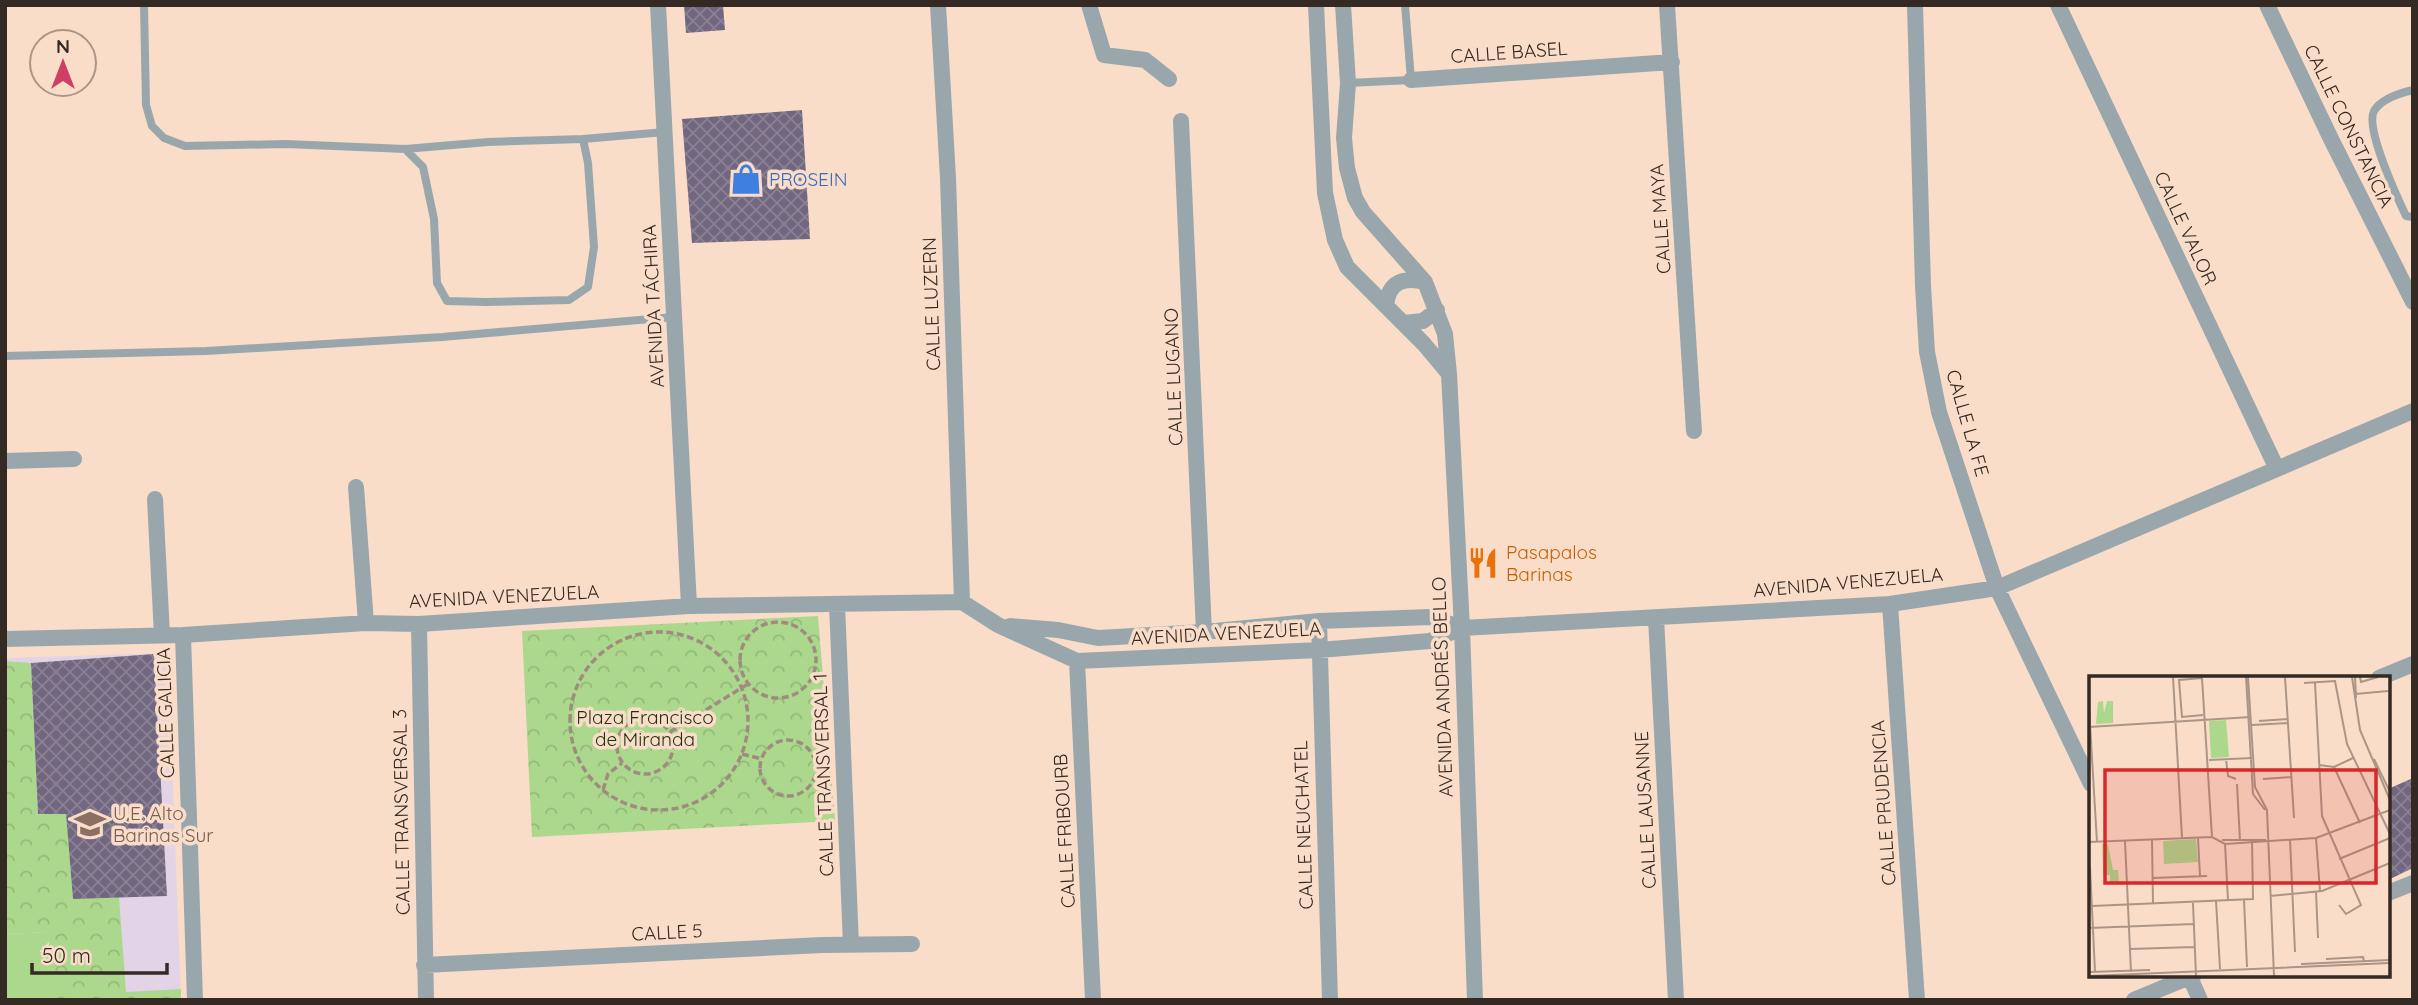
<svg xmlns="http://www.w3.org/2000/svg" width="2418" height="1005" font-family="Quicksand,sans-serif">
  <defs>
    <pattern id="park-crowns" width="20" height="18" patternUnits="userSpaceOnUse" patternTransform="scale(1.75)"><rect width="20" height="18" fill="#abd88d"/><path d="M2 6a3 3 0 1 1 6 0M12 15a3 3 0 1 1 6 0" fill="none" stroke="#94ba79"/></pattern>
    <pattern id="building-cross-hatch" width="8" height="8" patternUnits="userSpaceOnUse" patternTransform="scale(1.75)"><rect width="8" height="8" fill="#726780"/><path d="M0 0l8 8M0 8l8-8" fill="none" stroke="#8a8192"/></pattern>
  </defs>
  <rect width="100%" height="100%" fill="#f9ddc9"/>
  <path fill="#e3d3e6" d="M168,653L181,1000H5V658Z"/>
  <path fill="url(#park-crowns)" d="M818,616L835,821L532,837L522,631Z
    M5,661L31,663L38,814H66L73,898L119,897L126,992L181,989V1000H49L48,932L5,934Z"/>
  <path fill="#abd88d" d="M48,932L50,1000H5V934Z"/>
  <path fill="url(#building-cross-hatch)" d="M684,5H723L725,30L686,33Z
    M802,110L810,239L692,243L682,119Z
    M154,654L167,896L73,899L66,814H38L31,663Z
    M2413,778V868L2388,880V789Z"/>
  <g fill="none" stroke-linecap="round" stroke-linejoin="round">
    <path stroke="#a08c7e" stroke-width="3.5" stroke-dasharray="7 3.5" stroke-linecap="butt" d="M740 660a38 38 0 1 1 76 0a38 38 0 1 1-76 0Z
      M570 721a89 89 0 1 1 178 0a89 89 0 1 1-178 0Z
      M617 746a28 28 0 1 1 56 0a28 28 0 1 1-56 0Z
      M670,732L748,684
      M760 768a28 28 0 1 1 56 0a28 28 0 1 1-56 0Z
      M742,754L762,759
      M603,790L608,774L622,763"/>
    <path stroke="#99a7ad" stroke-width="8" d="M144,5L146,105L152,126L164,138L185,146L286,144L405,149L488,142L583,139L665,132
      M1348,83L1411,80L1405,5
      M2413,90C2400,93 2381,99 2374,111C2365,128 2397,197 2406,216L2413,217
      M405,149L423,167L434,219L437,283L447,301L486,302L569,300L588,287L594,247L588,163L583,139
      M5,356L206,351L442,337L674,317"/>
    <path stroke="#99a7ad" stroke-width="16" d="M658,5L689,606
      M938,5L948,178L962,602
      M1089,5L1104,55L1145,60L1169,79
      M1316,5L1325,193L1335,240L1347,267L1424,344L1449,374
      M1343,5L1348,83L1344,138L1347,168L1355,198L1363,212L1425,282L1445,334L1449,374L1462,628L1475,1000
      M1667,5L1694,431
      M1915,5L1923,286L1927,352L1939,412L1997,588L2091,784
      M2058,5L2277,469
      M2267,5L2331,139L2413,302
      M1411,80L1672,62
      M1181,121L1204,632
      M1386,305C1389,281 1404,277 1425,282
      M1404,323L1423,321L1437,310
      M5,461L74,459
      M356,487L366,623
      M155,499L162,635
      M837,604L851,945
      M1890,604L1917,1000
      M1656,618L1676,1000
      M1319,621L1330,1000
      M419,624L426,1000
      M1010,626L1058,630L1098,638L1204,632L1319,621L1430,617L1462,628
      M183,635L195,1000
      M5,639L183,635L366,623L419,624L689,606L962,602L998,625L1077,661L1319,650L1430,641L1462,628L1890,604L1997,588L2413,411
      M1077,661L1093,1000
      M2379,678L2413,664
      M2388,893L2413,883
      M424,965L822,945L912,944
      M2189,975L2200,1000
      M2134,1000L2194,975"/>
  </g>
  <defs>
    <symbol id="shop-bare" viewBox="-9 -9 18 18"><path d="M-5-2.5h2.3a2.7 3.5 0 0 1 5.4 0H5L5.5 6h-11ZM-1.5-2.5h3a1.5 2.3 0 0 0-3 0Z" fill="#3f7fe0" stroke="#f9ddc9" stroke-width="2.5" paint-order="stroke"/></symbol>
    <symbol id="restaurant-bare" viewBox="-9 -9 18 18"><path d="M-5-6h1v4h1v-4h1v4h1v-4h1v5L-1.5 .5V6h-2V.5L-5-1ZM5-6V6H3V1.5H1.5Q1.5-4 5-6Z" fill="#e8710a" stroke="#f9ddc9" stroke-width="2.5" paint-order="stroke"/></symbol>
    <symbol id="school-bare" viewBox="-9 -9 18 18"><path d="M0-5L7-2L0 1L-7-2ZM-4 1L0 2.5L4 1V4Q0 6-4 4Z" fill="#8d6e63" stroke="#f9ddc9" stroke-width="2.5" paint-order="stroke"/></symbol>
  </defs>
  <g fill-rule="evenodd">
    <use href="#shop-bare" x="724" y="157" width="44" height="44"/>
    <use href="#restaurant-bare" x="1461" y="541" width="44" height="44"/>
    <use href="#school-bare" x="68" y="802" width="44" height="44"/>
  </g>
  <g text-anchor="middle" dominant-baseline="central" stroke-width="7" stroke-linejoin="round" paint-order="stroke">
    <g font-size="19" fill="#352a23" stroke="#f9ddc9">
      <text transform="translate(1509 52) rotate(-4)">CALLE BASEL</text>
      <text transform="translate(2349 126) rotate(64)">CALLE CONSTANCIA</text>
      <text transform="translate(1660 219) rotate(-94)">CALLE MAYA</text>
      <text transform="translate(2186 228) rotate(65)">CALLE VALOR</text>
      <text transform="translate(931 304) rotate(-92)">CALLE LUZERN</text>
      <text transform="translate(653 306) rotate(-93)">AVENIDA TÁCHIRA</text>
      <text transform="translate(1173 377) rotate(-92)">CALLE LUGANO</text>
      <text transform="translate(1968 423) rotate(74)">CALLE LA FE</text>
      <text transform="translate(1848 582) rotate(-5)">AVENIDA VENEZUELA</text>
      <text transform="translate(504 596) rotate(-3)">AVENIDA VENEZUELA</text>
      <text transform="translate(1226 633) rotate(-3)">AVENIDA VENEZUELA</text>
      <text transform="translate(1442 687) rotate(-92)">AVENIDA ANDRÉS BELLO</text>
      <text transform="translate(165 713) rotate(-92)">CALLE GALICIA</text>
      <text transform="translate(823 775) rotate(-92)">CALLE TRANSVERSAL 1</text>
      <text transform="translate(1883 803) rotate(-94)">CALLE PRUDENCIA</text>
      <text transform="translate(1645 810) rotate(-93)">CALLE LAUSANNE</text>
      <text transform="translate(401 812) rotate(-91)">CALLE TRANSVERSAL 3</text>
      <text transform="translate(1303 825) rotate(-92)">CALLE NEUCHATEL</text>
      <text transform="translate(1064 831) rotate(-93)">CALLE FRIBOURB</text>
      <text transform="translate(667 932) rotate(-3)">CALLE 5</text>
    </g>
    <g font-size="19" fill="#366cbe" stroke="#f9ddc9" text-anchor="start">
      <text x="769" y="179">PROSEIN</text>
    </g>
    <g font-size="19" fill="#c56008" stroke="#f9ddc9" text-anchor="start">
      <text x="1506" y="552">Pasapalos<tspan x="1506" dy="22">Barinas</tspan></text>
    </g>
    <g font-size="19" fill="#1f3210" stroke="#f9ddc9">
      <text x="645" y="717">Plaza Francisco<tspan x="645" dy="22">de Miranda</tspan></text>
    </g>
    <g font-size="19" fill="#785e54" stroke="#f9ddc9" text-anchor="start">
      <text x="113" y="813">U.E. Alto<tspan x="113" dy="22">Barinas Sur</tspan></text>
    </g>
  </g>
  <g transform="translate(2089 676)">
    <rect width="301" height="301" fill="#f9ddc9"/>
    <path d="M107,163L109,186L75,188L74,165ZM13,168H19L24,194H29L30,205L36,208H21V199H14Z" fill="#abd88d"/>
    <path d="M14,25L15,37L18,25H24V47L7,48L9,26ZM137,44L140,81L122,82L120,45Z" fill="#abd88d"/>
    <path fill="none" stroke="#ab9587" stroke-width="2" d="M84,1L93,162M157,1L164,118L176,134M159,1L166,111L178,134L185,300M196,1L205,142M263,1L271,54L301,124M266,1L267,22M271,1L272,6L289,1M215,7L246,5L258,68L301,158M226,7L233,140L272,229L257,238L250,229M266,18L299,15M0,32L8,166M114,39L93,41L90,4L113,2L123,161M170,45L199,43M163,49L199,47M0,51L162,41M137,83L139,100L147,103M285,83L301,116M120,84L163,82M230,89L245,91L264,82M245,91L271,147M174,103L203,101M148,108L151,165M0,113V143M109,162L111,200M227,162L231,215M201,163L206,276M63,164L64,227M133,164H177M36,165L42,296M0,166L123,161L136,168L227,162L301,134M136,168L139,224M250,183L301,162M1,191L6,296M63,202L118,200M227,216L229,262M181,220L233,215L301,187M155,224L158,291M127,225L131,293M104,227L107,300M3,230L164,223L163,164M0,252L105,248M41,273L105,271M237,283L274,281L275,285M212,288L301,284M0,296L61,294M0,300L301,287"/>
    <path fill="#d62828" fill-opacity="0.15" stroke="#d62828" stroke-width="3.5" d="M16,94H287V207H16Z"/>
    <rect width="301" height="301" fill="none" stroke="#352a23" stroke-width="3.5"/>
  </g>
  <rect width="2418" height="1005" fill="none" stroke="#352a23" stroke-width="14"/>
  <g transform="translate(63 63)"><circle r="33" fill="#f9ddc9" stroke="#ab9587" stroke-width="2"/>
  <path d="M0-5L12 26L0 18L-12 26Z" fill="#ce3f64"/>
  <text y="-10" font-size="19" font-weight="bold" text-anchor="middle" fill="#352a23">N</text>
  </g>
  <path d="M32 963v10h135v-10" fill="none" stroke="#352a23" stroke-width="3.5"/>
  <text x="42" y="963" font-size="21" fill="#352a23" stroke="#f9ddc9" stroke-width="5" paint-order="stroke">50 m</text>
</svg>
